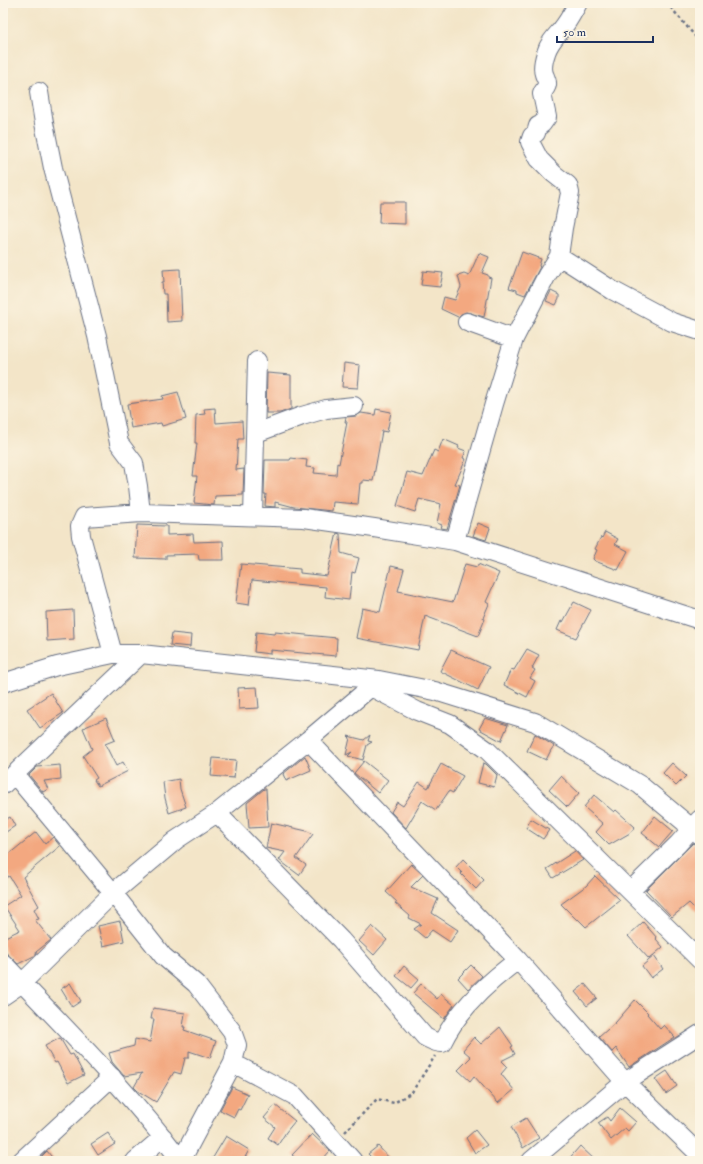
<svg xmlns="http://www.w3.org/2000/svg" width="703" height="1164" font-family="'IM FELL Double Pica',serif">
  <rect width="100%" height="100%" fill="#fcf5e5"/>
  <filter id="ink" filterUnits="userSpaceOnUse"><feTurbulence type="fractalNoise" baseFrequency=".025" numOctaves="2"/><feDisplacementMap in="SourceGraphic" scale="8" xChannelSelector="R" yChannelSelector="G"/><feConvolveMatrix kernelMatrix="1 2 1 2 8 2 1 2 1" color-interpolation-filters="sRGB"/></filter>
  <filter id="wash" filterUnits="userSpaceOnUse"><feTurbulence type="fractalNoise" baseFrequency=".012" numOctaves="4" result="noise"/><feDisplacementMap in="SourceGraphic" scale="16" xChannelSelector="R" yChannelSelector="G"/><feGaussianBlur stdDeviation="0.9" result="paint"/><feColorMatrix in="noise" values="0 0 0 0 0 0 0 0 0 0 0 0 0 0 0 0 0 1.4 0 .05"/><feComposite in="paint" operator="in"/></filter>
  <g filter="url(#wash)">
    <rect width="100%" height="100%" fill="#f3e5c8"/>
    <g id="blocks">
      <path fill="#f3a880" d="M380,202H405V224L379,223Z
        M522,252L541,259L539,266L540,267L525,295L517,292V290L509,288Z
        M479,253L489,257L482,273L488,275V277L491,278L484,317L466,312L461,314L458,317L441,309L444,297L455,300L461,287L458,276L464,274L469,276Z
        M180,269L182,321L167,322L166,294H163L162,282H164L163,270Z
        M423,271L443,273L440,287L421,285Z
        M551,291L559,295V299L556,305L546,301Z
        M344,363L360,365L358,388L342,387Z
        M267,373L291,375V409L280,413H266Z
        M178,392L186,419L162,426L161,423L131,428L127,404L163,399L162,396Z
        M215,408L216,423L242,421L243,439H238L236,470L244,469L243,495L215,496L214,505L194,503L197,476H193L197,443H195L196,415L205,414L204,409Z
        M376,409L391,412L387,432L382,431L373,481L363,480V483H360L358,504L333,502L332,511L294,507L275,502V507L265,506L266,494H264L265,460H290L291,458L307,460L306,467L315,468L314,473L336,475L337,463L339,464L347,422H345L346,417L356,416L361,413L375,415Z
        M443,439L459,446L458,448L466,451L463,458L466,459L455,484L460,485L447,529L441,528L442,525L437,523L441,504L419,499L415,512L397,506L407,472L423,476L434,450L438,452Z
        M478,523L490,528L486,540L473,536Z
        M137,525L167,526V535L193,534L194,542L223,541L224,560H199L198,554L166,555V559L135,558Z
        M605,532L618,539L615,544L628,551L618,570L595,561L593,559L597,550L595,549L601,537L602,538Z
        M337,533L340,534L341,553L359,558L355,573L352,572L349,600L325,597L326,587L252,580L249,605L236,603L241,564L300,569V573L327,576Z
        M465,564L477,567L478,564L499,573L486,602L489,604L483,618L485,619L478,636L425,616L418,650L356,638L362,608L380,612L391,566L404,569L398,591L453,602Z
        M574,602L591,610L576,638L557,630L561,621L563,622Z
        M73,610L74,639L47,641L46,612Z
        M256,632L274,634L275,632L337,638L336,656L270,650V654L254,652Z
        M172,633L191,635L190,647L170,645Z
        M527,649L539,655L532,668L535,670L530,678L535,681L527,697L504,685L511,669L514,670Z
        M451,650L489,667L478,690L440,671Z
        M257,687L259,708L239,709L238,688Z
        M51,693L63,713L40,728L27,709Z
        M106,718L115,740L105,744L116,766L123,762L128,771L98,786L94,780L97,778L83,756L92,749L83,728Z
        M485,718L508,725L501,741L479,729Z
        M535,734L554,746L551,750L546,760L527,751Z
        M370,735L368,741L372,742L367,745L363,760L348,756L352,752L346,755L350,738L348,736L364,740Z
        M305,756L311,770L286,781L283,774Z
        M213,758L236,760L234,778L211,776Z
        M364,761L388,780L378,793L354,773Z
        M483,763L486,764L497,775L494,787L478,783Z
        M672,763L686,776L676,786L663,773Z
        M441,764L463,776L453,793L449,791L436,810L422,801L406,828L391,812L397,802L403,806L419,782L428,788Z
        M60,765L61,779L44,781L48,789L43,792L29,775L37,767Z
        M561,776L579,793L567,807L549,790Z
        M179,779L180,789L186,807L169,813L165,798L163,782Z
        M264,789H266L268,827L249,828L247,803Z
        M594,795L614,812L616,810L635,827L630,833L609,845L596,832L603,824L584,807Z
        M655,816L673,831L659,847L642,833Z
        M10,817L15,826L3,834V821Z
        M531,819L549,830L543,839L526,828Z
        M271,823L307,831L313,834L296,858L306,865L299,875L279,860L285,852L266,848Z
        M36,832L45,844L53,837L60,846L23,877L39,906L34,909L39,919L35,920L51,940L36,952L37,954L34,956L18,964L7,954L3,945V938L20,930L4,906L21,895L9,876L3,879V859Z
        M693,843L700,848V914L689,903L672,917L646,890Z
        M575,851L583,860L553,878L547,869Z
        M463,859L484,880L476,889L461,874L462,873L456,867Z
        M411,864L423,875L411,887L438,899L432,913L458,930L450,942L432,930L425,938L414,929L421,924L409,918L410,916L395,903L397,902L386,892Z
        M595,876L620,900L586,927L578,919L577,920L561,904L586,886Z
        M120,921L124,941L103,946L98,926Z
        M643,922L657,938L656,939L663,947L649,959L628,936Z
        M372,926L387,940L374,955L359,941Z
        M654,956L663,969L651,978L642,966Z
        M471,965L482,976L468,989L458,978Z
        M404,966L419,979L411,988L396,976Z
        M70,983L81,1001L72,1007L61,989Z
        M421,984L437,999L441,994L454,1005L444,1019L413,993Z
        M585,984L597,998L587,1006L575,992Z
        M635,1000L648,1013L647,1014L660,1029L664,1025L675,1037L629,1067L616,1048L612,1052L599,1037L616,1022Z
        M153,1008L185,1013L183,1027H185L184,1030L216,1041L210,1058L189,1051V1058H185L181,1074L174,1072L156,1102L138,1091L134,1087L142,1073L124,1076L112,1062L109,1053L134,1046L135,1039L150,1042L154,1019H151Z
        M500,1027L513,1046L511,1047L515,1054L501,1061L507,1067L501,1074L514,1090L498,1103L474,1076L470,1081L458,1070L471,1057L463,1050L474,1037L481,1044Z
        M60,1038L70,1055L73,1054L84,1075L68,1083L57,1062L55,1063L45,1046Z
        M667,1071L677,1086L666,1094L655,1079Z
        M232,1087L248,1094L240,1110L238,1109L234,1117L220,1110Z
        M275,1105L295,1121L286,1132L278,1145L268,1138L275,1127L264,1118Z
        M620,1108L636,1122L628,1131L625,1128L611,1140L598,1123L607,1117L610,1121Z
        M526,1118L539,1138L523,1148L511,1127Z
        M475,1130L487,1145L475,1153L466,1138Z
        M108,1133L115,1144L98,1155L91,1144Z
        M312,1134L330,1151L321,1161H299L292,1155Z
        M226,1136L249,1150L243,1161H211Z
        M378,1146L392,1161H375L368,1154Z
        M580,1146L596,1161H567Z
        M47,1151L55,1161H41L39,1159Z"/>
    </g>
  </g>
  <g filter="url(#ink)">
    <use href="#blocks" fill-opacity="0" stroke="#676f83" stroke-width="1"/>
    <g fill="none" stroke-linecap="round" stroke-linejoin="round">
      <defs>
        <path id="minor" d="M39,92L44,123L53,168L97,336L119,443L134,463L138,486L141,513
          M559,256L612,290L672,322L700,331
          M467,322L514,339
          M256,433L302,416L326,409L354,406
          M253,516L257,361
          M455,541L494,404L514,339L547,275L559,256L563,228L570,193L568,185L554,174L539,159L530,142L532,136L536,133L538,126L542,124L547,117L542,94C543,90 548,87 547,83C547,80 545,77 544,74C542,68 544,59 546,53C549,43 555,37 561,30C568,22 573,12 578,3
          M113,654L81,536L80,526L84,517L141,513L304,518L374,528L455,541L700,620
          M3,683L57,666L113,654H141L379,680L435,691L535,722L640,785L700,835
          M371,687L417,711L450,724L487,750L700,960
          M308,740L518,960L625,1082L700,1155
          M15,775L113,893L163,956L196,984L232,1031L237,1045L233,1063L295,1096L353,1161
          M3,785L141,654
          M217,813L341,940L425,1037C431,1040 436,1043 442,1043C458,1010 488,982 518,960
          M630,891L678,844L700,819
          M3,963C64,1027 128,1090 181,1161
          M3,996L22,983L113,893L176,840L217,813L308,740L379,680
          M21,1161L112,1077
          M135,1161L163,1137
          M181,1161L233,1063
          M531,1161L625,1082L700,1034"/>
      </defs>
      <use href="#minor" stroke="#676f83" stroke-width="20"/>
      <path stroke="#676f83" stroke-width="2.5" stroke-dasharray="3 3" stroke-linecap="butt" d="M667,3L700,42
        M345,1132L377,1099L394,1103L412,1092L435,1056"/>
      <use href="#minor" stroke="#fff" stroke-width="18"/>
    </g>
  </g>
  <rect width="703" height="1164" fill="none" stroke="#fcf5e5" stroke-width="16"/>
  <path d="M557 36v6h96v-6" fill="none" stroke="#1b2f5e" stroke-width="2"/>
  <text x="563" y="36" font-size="12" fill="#1b2f5e" stroke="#fcf5e5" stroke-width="3" paint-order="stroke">50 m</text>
</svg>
